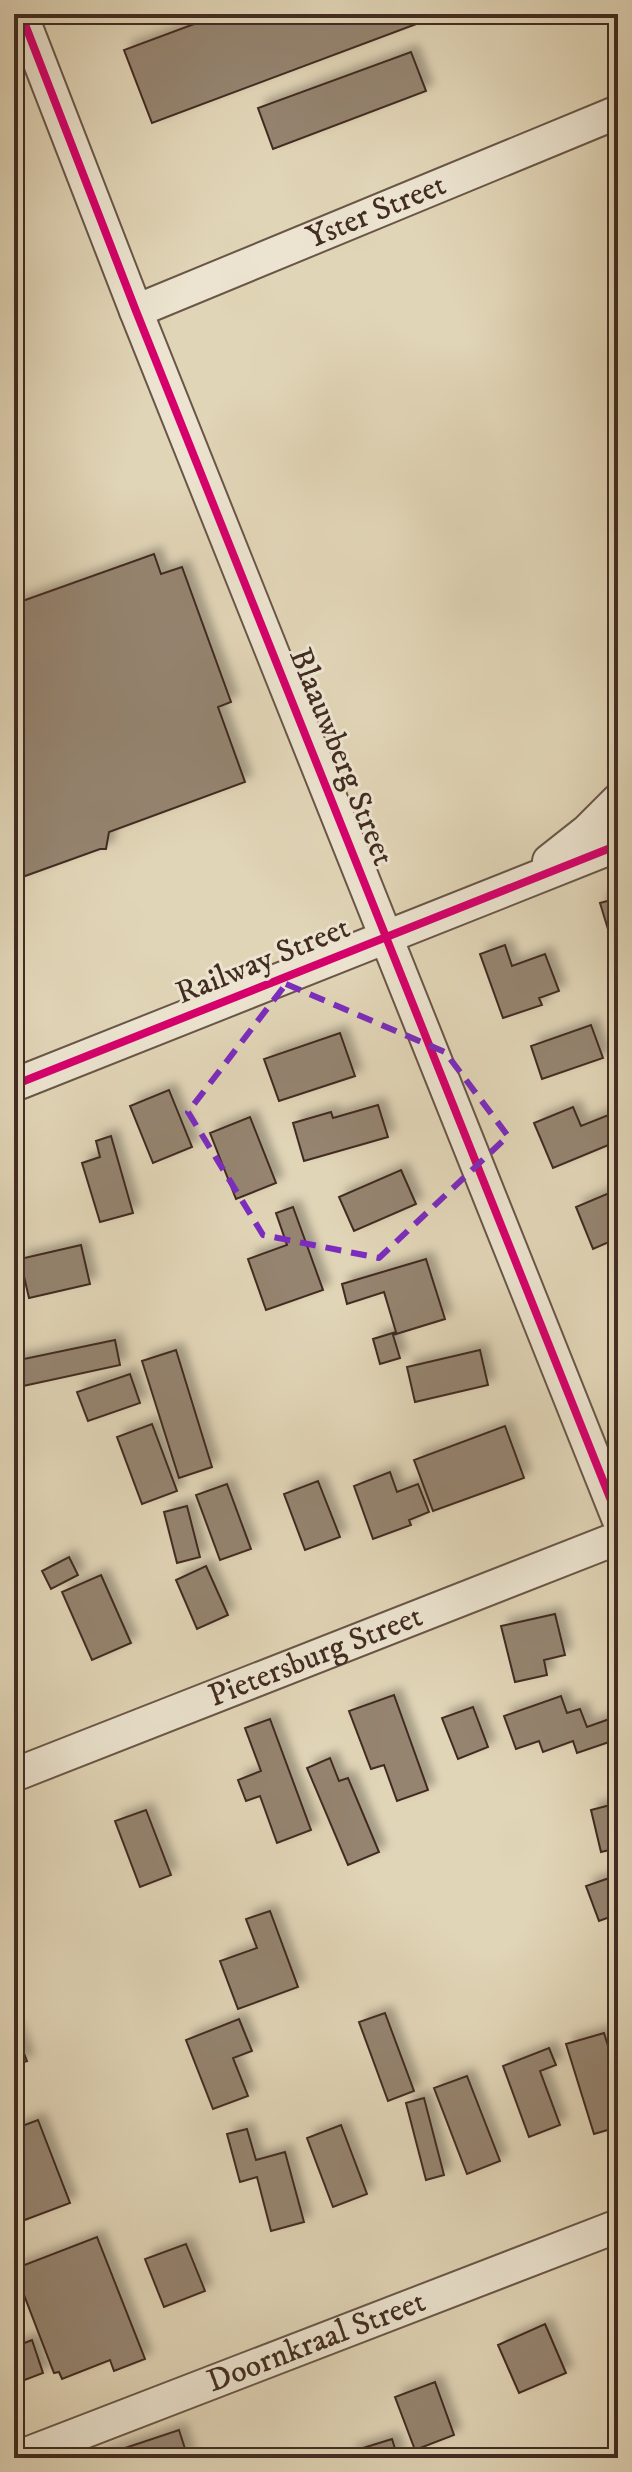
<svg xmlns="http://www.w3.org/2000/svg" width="632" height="2472" font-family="'IM FELL DW Pica',serif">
  <defs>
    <filter id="shadow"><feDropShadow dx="7" dy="-7" stdDeviation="4" flood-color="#0004"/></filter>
  </defs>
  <rect width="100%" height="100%" fill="#e1d5b7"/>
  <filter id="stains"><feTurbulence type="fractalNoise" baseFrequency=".0025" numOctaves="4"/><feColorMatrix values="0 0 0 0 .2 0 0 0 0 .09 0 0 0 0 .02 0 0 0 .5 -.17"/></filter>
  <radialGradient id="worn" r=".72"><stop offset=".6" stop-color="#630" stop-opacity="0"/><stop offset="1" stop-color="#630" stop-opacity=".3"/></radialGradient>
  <path fill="#95846f" stroke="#422c22" stroke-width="2" filter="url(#shadow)" d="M221,14H443L152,123L124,50Z
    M411,52L426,91L273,149L258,108Z
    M154,554L161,574L182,567L231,702L218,707L245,782L109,832L106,849H100L14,880V604Z
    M618,898V962L600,903Z
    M505,945L512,966L545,954L559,991L539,998L542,1005L503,1018L480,954Z
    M591,1025L603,1058L542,1079L531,1046Z
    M340,1033L355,1076L279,1101L264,1059Z
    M169,1090L192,1147L153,1163L130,1106Z
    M378,1105L388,1137L304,1161L293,1123L331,1112L333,1118Z
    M573,1107L581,1126L611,1114L618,1131V1141L553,1168L534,1123Z
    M250,1117L276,1183L236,1199L210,1133Z
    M111,1136L133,1213L100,1222L82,1163L100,1157L96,1141Z
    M401,1170L416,1204L354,1231L339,1197Z
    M614,1191L618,1201V1238L593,1249L576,1207Z
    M293,1207L323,1290L266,1310L248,1259L287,1245L276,1213Z
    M81,1245L90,1284L29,1298L20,1259Z
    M426,1259L445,1319L393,1335L400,1358L380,1364L373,1339L396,1332L384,1292L347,1304L342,1284Z
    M115,1340L120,1365L14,1388V1361Z
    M176,1350L212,1467L179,1478L142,1361Z
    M480,1350L488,1385L415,1402L407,1367Z
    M130,1374L140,1403L88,1421L77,1392Z
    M152,1424L177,1491L142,1504L117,1437Z
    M505,1426L524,1478L433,1511L414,1460Z
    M390,1472L397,1492L418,1484L429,1512L409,1520L411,1525L373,1539L354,1486Z
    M318,1481L340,1537L305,1550L284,1494Z
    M227,1484L251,1549L220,1560L196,1495Z
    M187,1506L200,1557L177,1563L164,1512Z
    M69,1557L78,1575L51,1589L42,1571Z
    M206,1566L228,1615L197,1629L176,1580Z
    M101,1575L131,1643L92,1660L62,1592Z
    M555,1614L565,1655L544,1660L547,1675L515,1682L501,1626Z
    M394,1695L428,1790L397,1801L384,1765L371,1769L349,1711Z
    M561,1696L567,1713L580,1709L587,1727L618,1716V1739L577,1753L573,1741L543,1752L539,1741L516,1749L504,1716Z
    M473,1707L488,1747L458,1759L442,1718Z
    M270,1719L311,1830L277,1843L260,1796L246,1801L238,1780L261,1771L245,1728Z
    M330,1758L339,1781L348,1778L379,1852L348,1865L307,1768Z
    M618,1803V1848L601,1852L591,1810Z
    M146,1810L171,1875L140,1887L115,1821Z
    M618,1875V1914L599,1921L586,1886Z
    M270,1911L298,1987L238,2009L220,1961L257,1948L246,1919Z
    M385,2013L414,2091L388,2101L359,2022Z
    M239,2019L252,2051L233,2058L248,2096L213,2109L186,2040Z
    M14,2027L27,2061L14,2065Z
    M604,2033L618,2078V2127L594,2134L566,2044Z
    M549,2048L556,2065L540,2071L560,2125L529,2137L503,2066Z
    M467,2076L500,2161L467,2174L434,2088Z
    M424,2098L444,2175L426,2180L406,2103Z
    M38,2120L70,2203L14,2224V2129Z
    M341,2125L367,2194L333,2207L307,2138Z
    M247,2129L256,2160L285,2152L304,2222L271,2231L257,2177L240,2182L227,2134Z
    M97,2237L145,2359L114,2371L110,2360L62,2379L59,2372L54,2373L14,2269Z
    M186,2244L205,2291L164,2307L145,2259Z
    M545,2324L566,2373L519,2393L498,2345Z
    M32,2340L43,2373L22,2381L14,2358V2347Z
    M435,2382L454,2435L415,2450L395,2397Z
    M179,2430L188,2458H95Z
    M392,2439L398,2458H352L350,2452Z"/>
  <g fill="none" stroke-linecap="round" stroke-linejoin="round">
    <defs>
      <g id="minor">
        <path d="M21,14L136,311L618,1518"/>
        <path id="s1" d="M136,311L618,112"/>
        <path d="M549,861L587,831L618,800"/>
        <path d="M14,1085L618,845"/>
        <path id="s2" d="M14,1775L618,1538"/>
        <path id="s3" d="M16,2458L618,2226"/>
      </g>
    </defs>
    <use href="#minor" stroke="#6a5647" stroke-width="36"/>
    <use href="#minor" stroke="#ece4d0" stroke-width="32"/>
    <defs>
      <path id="cycleway" d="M21,14L136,311L618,1518
        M14,1085L618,845"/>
    </defs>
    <use href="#cycleway" stroke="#ece4d0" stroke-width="13"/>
    <use href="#cycleway" stroke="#d6006c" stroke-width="8"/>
  </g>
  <path fill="none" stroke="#7b2cbf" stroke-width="6" stroke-dasharray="16 10" stroke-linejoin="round" d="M286,984L445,1052L508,1136L379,1258L263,1235L188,1112Z"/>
  <g text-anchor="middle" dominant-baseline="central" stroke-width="6" stroke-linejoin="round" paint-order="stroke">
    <g font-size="32" fill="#422c22" stroke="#ece4d0">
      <text stroke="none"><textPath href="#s1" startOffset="260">Yster Street</textPath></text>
      <text transform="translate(341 757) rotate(68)">Blaauwberg Street</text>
      <text transform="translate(263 961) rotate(-22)">Railway Street</text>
      <text stroke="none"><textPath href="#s2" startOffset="324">Pietersburg Street</textPath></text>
      <text stroke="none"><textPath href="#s3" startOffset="322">Doornkraal Street</textPath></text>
    </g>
  </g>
  <rect width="632" height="2472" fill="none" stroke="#e1d5b7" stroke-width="48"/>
  <rect x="16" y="16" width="600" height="2440" fill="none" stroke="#422c22" stroke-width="4"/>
  <rect x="24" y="24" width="584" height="2424" fill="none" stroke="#422c22" stroke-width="2"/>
  <rect width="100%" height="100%" filter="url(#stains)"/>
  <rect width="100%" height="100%" fill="url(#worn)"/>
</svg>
